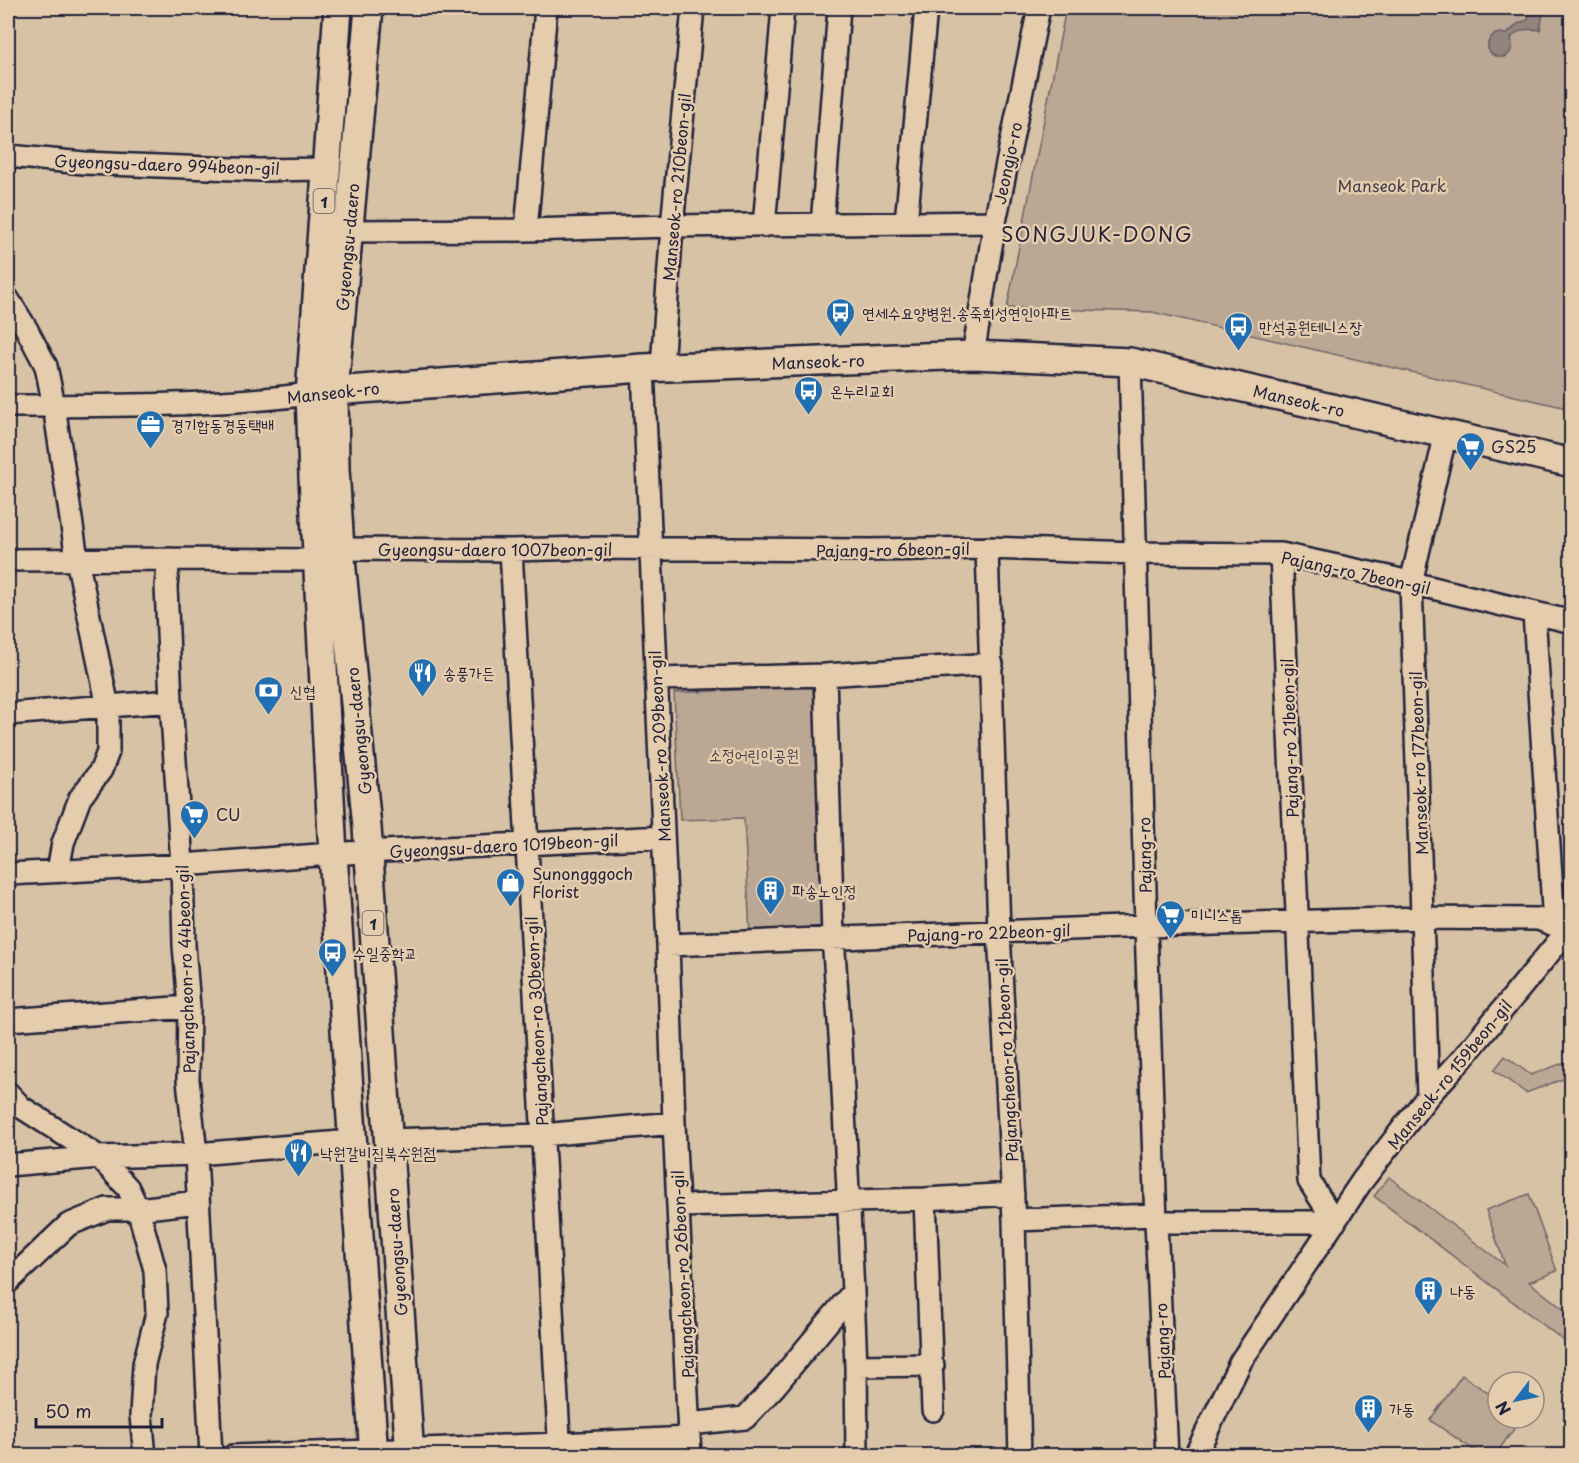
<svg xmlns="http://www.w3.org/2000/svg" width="1579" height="1463" font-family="'Playpen Sans','Poor Story',sans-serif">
  <rect width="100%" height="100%" fill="#d8c2a5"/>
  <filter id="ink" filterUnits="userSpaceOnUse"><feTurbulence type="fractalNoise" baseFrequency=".0167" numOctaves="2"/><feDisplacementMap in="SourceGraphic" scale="12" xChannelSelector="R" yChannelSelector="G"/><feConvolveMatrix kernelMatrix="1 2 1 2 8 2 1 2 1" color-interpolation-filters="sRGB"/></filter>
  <g filter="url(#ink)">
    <path fill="#baa794" stroke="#6e6468" stroke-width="1.5" d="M1066,8H1571V409L1152,312L1007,308Z
      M817,686L829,930L750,934L744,818L680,820L674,693Z
      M1505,1056L1531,1075L1571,1060V1076L1526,1093L1494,1070Z
      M1389,1177L1505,1265L1486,1210L1529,1194L1557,1271L1529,1282L1571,1315V1346L1374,1196Z
      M1462,1375L1498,1400V1418H1522L1495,1455H1481L1430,1420Z"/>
    <path fill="#93857d" stroke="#665d63" stroke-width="1.5" d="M1530,8H1544L1540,30C1527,28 1520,29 1511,38C1518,69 1478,57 1490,39C1494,32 1501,33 1507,34L1519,23L1528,20Z"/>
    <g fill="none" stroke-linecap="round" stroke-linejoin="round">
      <defs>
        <path id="minor" d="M8,156L84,163L259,170L326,169
          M906,223L926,8
          M822,225L839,8
          M764,226L783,8
          M526,230L546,8
          M348,231L526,230L672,226L995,222
          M8,299L26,328L46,366L54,406L77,559L108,707V752L101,770L80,798L63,843L58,871
          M973,355L995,222L1039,8
          M1130,362L1146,926L1156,1222L1167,1456
          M662,367L672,226L693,8
          M643,368L668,945L674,1123L690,1456
          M8,406C108,405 210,407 310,394
          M987,548L999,932L1014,1220L1020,1456
          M340,549L511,550L587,548L870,550L987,548L1136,553L1281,554L1384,576L1572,622
          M511,550L560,1456
          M1281,554L1309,1181L1335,1222
          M169,559L166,586L171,701L182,865L184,945L189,1007L188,1080L196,1154L211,1456
          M8,560L169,559L317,560
          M1534,613L1553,908L1568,930
          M825,675L833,937L841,1050L853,1292L856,1366L857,1456
          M656,679L825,675L992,664
          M8,714L171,701
          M8,874L182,865L345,853L663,837
          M668,945L1146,926L1423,918L1538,919L1568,930
          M8,1020L189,1007
          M8,1093L21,1107L99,1157L128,1188L138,1209L155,1270L157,1313L144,1364L141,1416L145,1456
          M1428,1096L1411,583L1446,433
          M389,1140L542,1135L674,1123
          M8,1165L99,1157L196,1154L353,1141
          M925,1199L933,1410
          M679,1206L925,1199L1013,1194
          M1014,1220L1156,1215
          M1156,1222H1335
          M8,1282L68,1225L107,1209H138L198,1202
          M856,1366L933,1365
          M689,1424L745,1418L775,1386L853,1292
          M233,1456L559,1444L689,1438
          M1195,1456L1241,1361L1362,1181L1428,1096L1462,1059L1572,925"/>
        <path id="major" d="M338,8L310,394L313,477L333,854L374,1456
          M369,8L334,391L335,468L340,549L367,827L410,1456
          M317,393L334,391L643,368L973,355L1130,362L1572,463"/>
      </defs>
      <use href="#minor" stroke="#22223b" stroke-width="26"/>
      <use href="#major" stroke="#22223b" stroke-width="32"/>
      <use href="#minor" stroke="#e4ccac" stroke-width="21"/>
      <use href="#major" stroke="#e4ccac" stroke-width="27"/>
    </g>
  </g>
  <defs>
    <symbol id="bus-pin" viewBox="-11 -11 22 30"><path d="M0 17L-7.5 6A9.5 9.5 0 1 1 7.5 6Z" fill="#1f6fb2" stroke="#e4ccac"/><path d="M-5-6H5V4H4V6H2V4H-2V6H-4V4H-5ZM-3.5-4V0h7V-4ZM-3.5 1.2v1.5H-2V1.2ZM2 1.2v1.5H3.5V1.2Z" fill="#fff"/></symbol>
    <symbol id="office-pin" viewBox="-11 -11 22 30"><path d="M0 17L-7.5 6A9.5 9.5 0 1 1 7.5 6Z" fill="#1f6fb2" stroke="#e4ccac"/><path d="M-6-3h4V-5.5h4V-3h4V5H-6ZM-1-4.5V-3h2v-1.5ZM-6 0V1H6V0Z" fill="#fff"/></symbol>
    <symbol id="supermarket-pin" viewBox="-11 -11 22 30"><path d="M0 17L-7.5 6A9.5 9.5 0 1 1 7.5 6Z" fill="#1f6fb2" stroke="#e4ccac"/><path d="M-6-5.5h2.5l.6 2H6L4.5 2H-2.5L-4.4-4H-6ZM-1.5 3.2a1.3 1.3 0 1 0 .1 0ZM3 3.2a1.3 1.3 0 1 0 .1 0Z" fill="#fff"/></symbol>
    <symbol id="restaurant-pin" viewBox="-11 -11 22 30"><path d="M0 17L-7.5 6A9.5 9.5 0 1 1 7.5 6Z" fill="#1f6fb2" stroke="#e4ccac"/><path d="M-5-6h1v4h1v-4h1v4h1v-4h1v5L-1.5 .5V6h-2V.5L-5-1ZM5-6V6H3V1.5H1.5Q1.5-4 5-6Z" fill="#fff"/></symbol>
    <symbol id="bank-pin" viewBox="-11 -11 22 30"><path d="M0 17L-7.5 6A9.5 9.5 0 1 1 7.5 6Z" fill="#1f6fb2" stroke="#e4ccac"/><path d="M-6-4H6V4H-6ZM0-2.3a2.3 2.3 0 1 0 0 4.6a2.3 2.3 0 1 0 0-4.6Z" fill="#fff"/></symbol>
    <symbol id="shop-pin" viewBox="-11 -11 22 30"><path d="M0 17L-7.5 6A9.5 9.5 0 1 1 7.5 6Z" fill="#1f6fb2" stroke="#e4ccac"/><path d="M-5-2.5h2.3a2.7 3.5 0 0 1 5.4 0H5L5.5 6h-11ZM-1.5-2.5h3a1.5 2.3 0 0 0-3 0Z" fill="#fff"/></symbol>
    <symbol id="building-pin" viewBox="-11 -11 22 30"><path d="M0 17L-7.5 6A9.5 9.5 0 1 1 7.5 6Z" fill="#1f6fb2" stroke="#e4ccac"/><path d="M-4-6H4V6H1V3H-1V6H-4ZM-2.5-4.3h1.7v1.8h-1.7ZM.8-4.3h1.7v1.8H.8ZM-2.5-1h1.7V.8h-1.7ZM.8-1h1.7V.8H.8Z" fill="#fff"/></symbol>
  </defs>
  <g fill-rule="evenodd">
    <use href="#bus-pin" x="824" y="296" width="33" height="45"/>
    <use href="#bus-pin" x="1222" y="310" width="33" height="45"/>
    <use href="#bus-pin" x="792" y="374" width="33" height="45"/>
    <use href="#office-pin" x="134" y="408" width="33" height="45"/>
    <use href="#supermarket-pin" x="1454" y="430" width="33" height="45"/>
    <use href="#restaurant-pin" x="406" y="656" width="33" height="45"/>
    <use href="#bank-pin" x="252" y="674" width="33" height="45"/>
    <use href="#supermarket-pin" x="178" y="798" width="33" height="45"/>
    <use href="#shop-pin" x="494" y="866" width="33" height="45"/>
    <use href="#building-pin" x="754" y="874" width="33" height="45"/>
    <use href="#supermarket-pin" x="1154" y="898" width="33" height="45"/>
    <use href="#bus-pin" x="316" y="936" width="33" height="45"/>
    <use href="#restaurant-pin" x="282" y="1136" width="33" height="45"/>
    <use href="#building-pin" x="1412" y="1274" width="33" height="45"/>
    <use href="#building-pin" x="1352" y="1392" width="33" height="45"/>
  </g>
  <g text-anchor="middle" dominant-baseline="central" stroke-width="5" stroke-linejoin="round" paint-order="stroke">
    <g fill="#e4ccac" stroke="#5c555d" stroke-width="1.5">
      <rect x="313.5" y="189" width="21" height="24" rx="4.5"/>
      <rect x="362.5" y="911" width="21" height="24" rx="4.5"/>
    </g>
    <g font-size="15" font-weight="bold" fill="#22223b">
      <text x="324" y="201">1</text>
      <text x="373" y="923">1</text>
    </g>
    <g font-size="16" fill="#22223b" stroke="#e4ccac">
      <text transform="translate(1007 163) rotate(-78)">Jeongjo-ro</text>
      <text transform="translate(167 164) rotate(2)">Gyeongsu-daero 994beon-gil</text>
      <text transform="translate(676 187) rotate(-85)">Manseok-ro 210beon-gil</text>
      <text transform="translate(347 247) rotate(-85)">Gyeongsu-daero</text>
      <text transform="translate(818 361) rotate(-2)">Manseok-ro</text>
      <text transform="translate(333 392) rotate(-6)">Manseok-ro</text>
      <text transform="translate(1299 400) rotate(13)">Manseok-ro</text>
      <text x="495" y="549">Gyeongsu-daero 1007beon-gil</text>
      <text transform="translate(893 549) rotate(-1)">Pajang-ro 6beon-gil</text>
      <text transform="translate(1356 572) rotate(12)">Pajang-ro 7beon-gil</text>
      <text transform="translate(358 731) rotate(-96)">Gyeongsu-daero</text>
      <text transform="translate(1289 738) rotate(-92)">Pajang-ro 21beon-gil</text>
      <text transform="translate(659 746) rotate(-93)">Manseok-ro 209beon-gil</text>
      <text transform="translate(1418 763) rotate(-92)">Manseok-ro 177beon-gil</text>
      <text transform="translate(504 845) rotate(-3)">Gyeongsu-daero 1019beon-gil</text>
      <text transform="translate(1144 855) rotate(-91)">Pajang-ro</text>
      <text transform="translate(989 932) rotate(-2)">Pajang-ro 22beon-gil</text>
      <text transform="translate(185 969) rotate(-92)">Pajangcheon-ro 44beon-gil</text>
      <text transform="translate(536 1021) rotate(-93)">Pajangcheon-ro 30beon-gil</text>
      <text transform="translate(1006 1060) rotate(-93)">Pajangcheon-ro 12beon-gil</text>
      <text transform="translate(1449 1074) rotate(-51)">Manseok-ro 159beon-gil</text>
      <text transform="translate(396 1252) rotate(-94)">Gyeongsu-daero</text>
      <text transform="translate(682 1274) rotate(-93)">Pajangcheon-ro 26beon-gil</text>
      <text transform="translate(1162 1341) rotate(-93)">Pajang-ro</text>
    </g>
    <g font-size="16" fill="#403d4d" stroke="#e4ccac">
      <text x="1392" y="185">Manseok Park</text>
      <text x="754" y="754">소정어린이공원</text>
    </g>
    <g font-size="16" fill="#22223b" stroke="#e4ccac" text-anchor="start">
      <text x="862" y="312">연세수요양병원.송죽희성연인아파트</text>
      <text x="1259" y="326">만석공원테니스장</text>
      <text x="830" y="390">온누리교회</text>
      <text x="171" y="424">경기합동경동택배</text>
      <text x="1491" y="446">GS25</text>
      <text x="443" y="672">송풍가든</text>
      <text x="290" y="690">신협</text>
      <text x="216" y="814">CU</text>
      <text x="532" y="873">Sunongggoch<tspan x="532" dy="18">Florist</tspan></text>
      <text x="792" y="890">파송노인정</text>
      <text x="1191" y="914">미니스톱</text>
      <text x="353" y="952">수일중학교</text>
      <text x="320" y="1152">낙원갈비집북수원점</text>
      <text x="1450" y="1290">나동</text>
      <text x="1389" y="1408">가동</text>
    </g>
    <g font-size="20" letter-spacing="1.5" fill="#22223b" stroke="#e4ccac">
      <text x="1097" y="234">SONGJUK-DONG</text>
    </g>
  </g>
  <rect width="1579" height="1463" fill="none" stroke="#e4ccac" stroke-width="30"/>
  <rect x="15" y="15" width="1549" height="1433" fill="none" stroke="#22223b" stroke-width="2" filter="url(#ink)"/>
  <g transform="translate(1516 1400) rotate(238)"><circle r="28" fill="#e4ccac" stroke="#96887f" stroke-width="1.5"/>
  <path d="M0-4.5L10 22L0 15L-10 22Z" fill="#1f6fb2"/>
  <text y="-9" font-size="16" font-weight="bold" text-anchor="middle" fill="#22223b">N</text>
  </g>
  <path d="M36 1418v9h126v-9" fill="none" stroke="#22223b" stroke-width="3"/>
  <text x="45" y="1418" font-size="18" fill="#22223b" stroke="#e4ccac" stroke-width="4.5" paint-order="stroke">50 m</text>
</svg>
